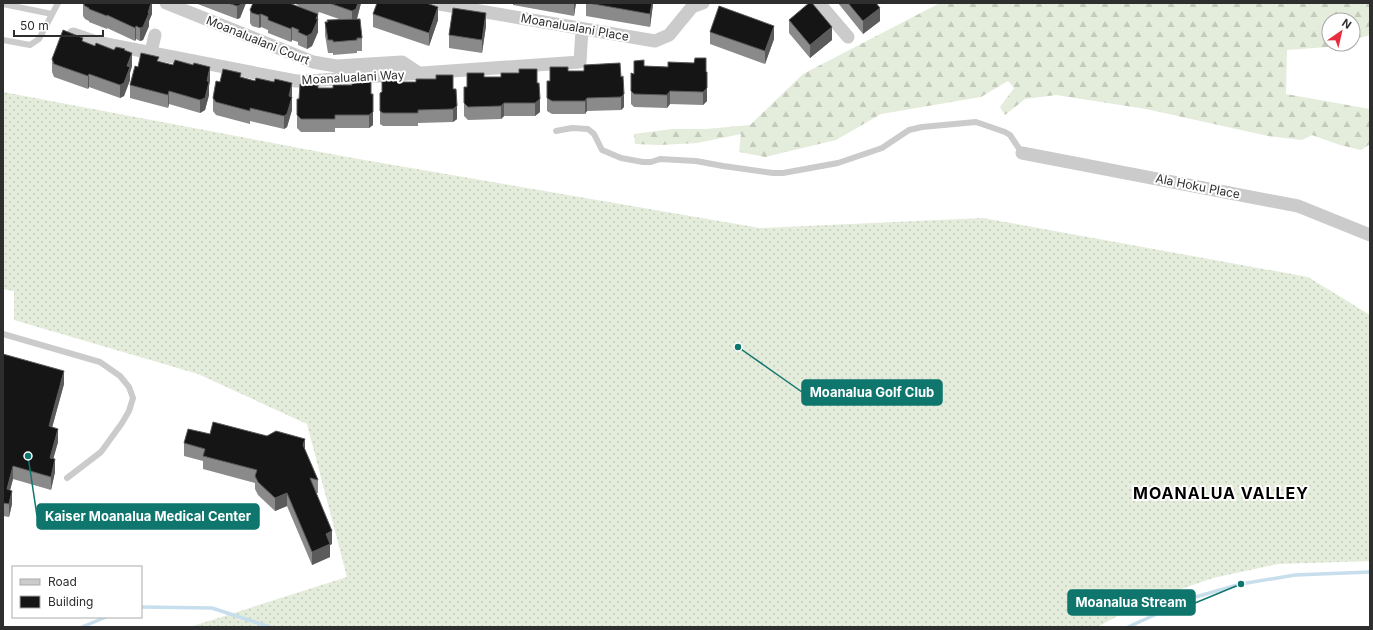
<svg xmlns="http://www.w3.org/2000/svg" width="1373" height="630" font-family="Inter,sans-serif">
  <defs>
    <pattern id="grass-dots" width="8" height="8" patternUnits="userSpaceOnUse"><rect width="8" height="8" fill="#e4ecdb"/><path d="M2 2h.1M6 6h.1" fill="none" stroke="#c4cbbc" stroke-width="1.8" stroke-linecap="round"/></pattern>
    <pattern id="forest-firs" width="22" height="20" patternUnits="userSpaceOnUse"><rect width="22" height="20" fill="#e4ecdb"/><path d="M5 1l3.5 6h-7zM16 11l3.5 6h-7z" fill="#c4cbbc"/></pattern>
  </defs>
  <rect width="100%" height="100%" fill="#fff"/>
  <path fill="url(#grass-dots)" d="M3,92L347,157L760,228L983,218L1308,277L1370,315V561L1278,564L1213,578L1164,595L1127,611L1097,627H190L347,577L307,424L198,374L14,320V291L3,289Z"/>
  <path fill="url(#forest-firs)" d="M940,3H1370V35L1353,40V20H1329V44H1337L1328,47L1287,50L1286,94L1370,109V144L1361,150L1340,145L1312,135L1302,140L1268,136L1146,109L1056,95L1025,99L1005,115L1000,107L1014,88L1008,81L981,97L881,114L836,140L765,157L739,152L741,134L697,143L659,145L635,144L634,134L672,129H706L750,125L803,74Z"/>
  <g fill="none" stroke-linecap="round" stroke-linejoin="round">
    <path stroke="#c7deec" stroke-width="3.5" d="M141,607L212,608L270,627
      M82,627L106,617
      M1128,627L1192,598L1241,584L1295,575L1370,572"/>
    <path stroke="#cbcbcb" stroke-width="6" d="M3,4L52,14
      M3,40L30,45L39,39L58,3
      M556,131L572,128L588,129L594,134L602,150L621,158L643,162H651L660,159L696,161L723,166L773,173H783L838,163L882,148L909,130L922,127L976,122L1005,132L1010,135L1022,153
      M3,334L100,362L120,376L129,387L133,398L129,411L122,423L101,452L67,478"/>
    <path stroke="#cbcbcb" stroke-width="13" d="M166,3L313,62L336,66L402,62L420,74
      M433,3L655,41L669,35L692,7L703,3
      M819,3L848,37
      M73,34L96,42L296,81H308L580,62L582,29
      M151,52L155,35
      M1022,153L1298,206L1370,235"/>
  </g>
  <path fill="#8a8a8a" d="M83,3H152V14L149,21V26L143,40L140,41L136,39L135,41L107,28V29L89,22V21L85,19L83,16Z
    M195,3H246L240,18L237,19Z
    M295,3H361L357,19L362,38V51H357V53L333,55V53H328L325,35V22L339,19L319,12L318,14L300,7L296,4Z
    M513,3H576L574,16L513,5Z
    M586,3H653L650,27L586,16Z
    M838,3H876L880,21L863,34Z
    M250,10L318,27V32L312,46L307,49L298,45V42L292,40L291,42L268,33V30L261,27L259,28L252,26L250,23Z
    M373,14L438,20L429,46L373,27Z
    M789,20L832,40L810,58L789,33Z
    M486,26L482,53L449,48V35Z
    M710,32L774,39L765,64L710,44Z
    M83,42L95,46L114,50L125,51L132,66L130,73V80L124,96L120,98L89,87L88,89L54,77L52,72V59Z
    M159,62L210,80L209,86V95L205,110L200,113L169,104L168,108L130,98V85L138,67Z
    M694,63L707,101L703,105L670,104L667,108L634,107L631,104V73L634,74L644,66L668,67Z
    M568,71L621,77L624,107L621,110L587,111L585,114H552L547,111V81H550Z
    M241,77L255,81L292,83V110L287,127L284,129L250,121V124L216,115L213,111V98L220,82Z
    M484,77L537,83L540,112L535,116H504L501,119L468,120L464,116V87H467Z
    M401,82L453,89L457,119L453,122L418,123V126H383L380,124V93Z
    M318,88L371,94L373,125L369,128H335V132H301L297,128V99H299Z
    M3,354L64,384L52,427L58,442L53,458L55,472L51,490L13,479L10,490L12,504L9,517L3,516Z
    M210,434L305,450L318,480V493H316L332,544L330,545V557L312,565L287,506L275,511L258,495L255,489V483L203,469V461L184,456V443Z"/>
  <path fill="#5b5b5b" d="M151,3H152V14L149,21V26L143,40L140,41V28L148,13Z
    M241,3H246L240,18L237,19V6Z
    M358,3H361L356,22L352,24V11Z
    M574,3H576L574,16Z
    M652,3H653V5L650,27V14Z
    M438,7V20L429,46V33Z
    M880,8V21L863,34V21Z
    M486,13V26L482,53V40Z
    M261,14V27L259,28V15Z
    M318,14V32L312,46L307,49V36Z
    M136,26V39L135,41V28Z
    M774,26V39L765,64V51Z
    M292,27V40L291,42V29Z
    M832,27V40L810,58V45Z
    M132,53V66L130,73V80L124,96L120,98V85Z
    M210,67V80L209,86V95L205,110L200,113V100L207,81Z
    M707,72V101L703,105V92Z
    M89,74V87L88,89V76Z
    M292,83V110L287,127L284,129V116Z
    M169,91V104L168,108V95Z
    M670,91V104L667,108V95Z
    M624,94V107L621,110V97Z
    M587,98V111L585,114V101Z
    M540,99V112L535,116V103Z
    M504,103V116L501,119V106Z
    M457,106V119L453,122V109Z
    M373,107V125L369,128V115Z
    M64,371V384L49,439V426Z
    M58,429V442L50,471V458Z
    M305,439V452L303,445Z
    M55,459V472L51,490V477Z
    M13,466V479L7,502V489Z
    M12,491V504L9,517V504Z
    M287,493V506L275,511V498Z
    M332,531V544L330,545V557L312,565V552L326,534Z"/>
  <path fill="#151515" stroke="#5b5b5b" d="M83,3H151L148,13H149L143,27L140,28L136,26L135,28L107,15V16L89,9V8L85,6Z
    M228,3H241L240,5L237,6Z
    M253,3H289L318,14L316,19H318L312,33L307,36L298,32L299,30L292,27L291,29L268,20V17L261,14L259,15L252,13L250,10Z
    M329,3H358L356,9L352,11Z
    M377,3H426L438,7L429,33L373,14Z
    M588,3H652L650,14Z
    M809,3H812L832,27L810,45L789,20Z
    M848,3H876L880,8L863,21Z
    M719,6L774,26L765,51L710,32Z
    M453,8L486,13L482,40L449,35Z
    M360,19L362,38H357V40L333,42V40H328L325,22H328L327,20Z
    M63,30L83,38L82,41L95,46L96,43L114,50L116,47L125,49L124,50L132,53L127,66L130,67L124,83L120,85L89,74L88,76L54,64L52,59Z
    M141,53L159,57L157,61L173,65L175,60L193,65L194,63L210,67L207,81L209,82L205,98L200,100L169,91L168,95L130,85L135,66L138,67Z
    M695,58H706V72H707V88L703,92L670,91L667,95L634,94L631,91V73L634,74V61L644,60V66L668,67V62L694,63Z
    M620,63L621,77L623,76L624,94L621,97L587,98L585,101H552L547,98V81H550V67H568V71H584V65Z
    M223,69L241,73L240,77L255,81L256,78L274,82L275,79L292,83L289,96L292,97L287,114L284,116L250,108V111L216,102L213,98L216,81L220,82Z
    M519,69H537V83H539L540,99L535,103H504L501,106L468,107L464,103V87H467V73H484V77H501V73H519Z
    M436,75H453V89H456L457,106L453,109L418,110V113H383L380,111V93L382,92V78H401V82H416V79H436Z
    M352,81H371V94H373V112L369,115H335V119H301L297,115V99H299L300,84H318V88H333V85H352Z
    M3,354L64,371L49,426L58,429L50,458L55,459L51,477L13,466L7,489L12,491L9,504L3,503Z
    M213,422L267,436L276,431L305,439L303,445L318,480L310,478L332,531L326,534L330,544L312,552L287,493L275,498L258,482L255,476L257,470L203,456L205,449L184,443L188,429L210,434Z"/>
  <g text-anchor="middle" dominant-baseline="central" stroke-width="4" stroke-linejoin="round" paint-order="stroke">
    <g font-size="12" fill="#2e2e2e" stroke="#fff">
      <text transform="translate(575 27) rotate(10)">Moanalualani Place</text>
      <text transform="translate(258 40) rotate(22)">Moanalualani Court</text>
      <text transform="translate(353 77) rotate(-3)">Moanalualani Way</text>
      <text transform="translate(1198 186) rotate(11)">Ala Hoku Place</text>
    </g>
    <g font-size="16" font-weight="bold" letter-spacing="1" fill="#000" stroke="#fff">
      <text x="1221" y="493">MOANALUA VALLEY</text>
    </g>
  </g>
  <path fill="none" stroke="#0f766e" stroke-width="1.5" d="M738 347L802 392M28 456L37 516M1241 584L1195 603"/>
  <g fill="#0f766e" stroke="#fff" stroke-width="1.5">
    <circle cx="738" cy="347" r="4"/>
    <circle cx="28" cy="456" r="4"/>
    <circle cx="1241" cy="584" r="4"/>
  </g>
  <g fill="#0f766e" stroke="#0f766e" stroke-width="1.5">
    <rect x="802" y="380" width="140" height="25" rx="4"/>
    <rect x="37" y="504" width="222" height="25" rx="4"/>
    <rect x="1068" y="590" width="127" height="25" rx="4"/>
  </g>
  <g font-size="13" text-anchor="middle" font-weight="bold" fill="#fff">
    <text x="872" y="397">Moanalua Golf Club</text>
    <text x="148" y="521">Kaiser Moanalua Medical Center</text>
    <text x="1131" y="607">Moanalua Stream</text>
  </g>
  <rect width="1373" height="630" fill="none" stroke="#2e2e2e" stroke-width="8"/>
  <rect x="12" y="566" width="130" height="52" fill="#ffffff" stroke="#ababab"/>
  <rect x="20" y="579" width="20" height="6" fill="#cbcbcb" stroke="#ababab"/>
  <text x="48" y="586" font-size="12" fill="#2e2e2e">Road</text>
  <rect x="20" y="596" width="20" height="12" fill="#151515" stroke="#ababab"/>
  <text x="48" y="606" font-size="12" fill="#2e2e2e">Building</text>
  <g transform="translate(1341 32) rotate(34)"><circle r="19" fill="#ffffff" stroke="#ababab"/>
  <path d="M0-3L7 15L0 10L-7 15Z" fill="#e82d3f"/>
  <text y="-6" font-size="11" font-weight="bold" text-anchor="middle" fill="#2e2e2e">N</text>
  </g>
  <path d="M14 30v6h89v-6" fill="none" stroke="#2e2e2e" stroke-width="2"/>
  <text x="20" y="30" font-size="12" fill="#2e2e2e" stroke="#ffffff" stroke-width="3" paint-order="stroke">50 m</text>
</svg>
